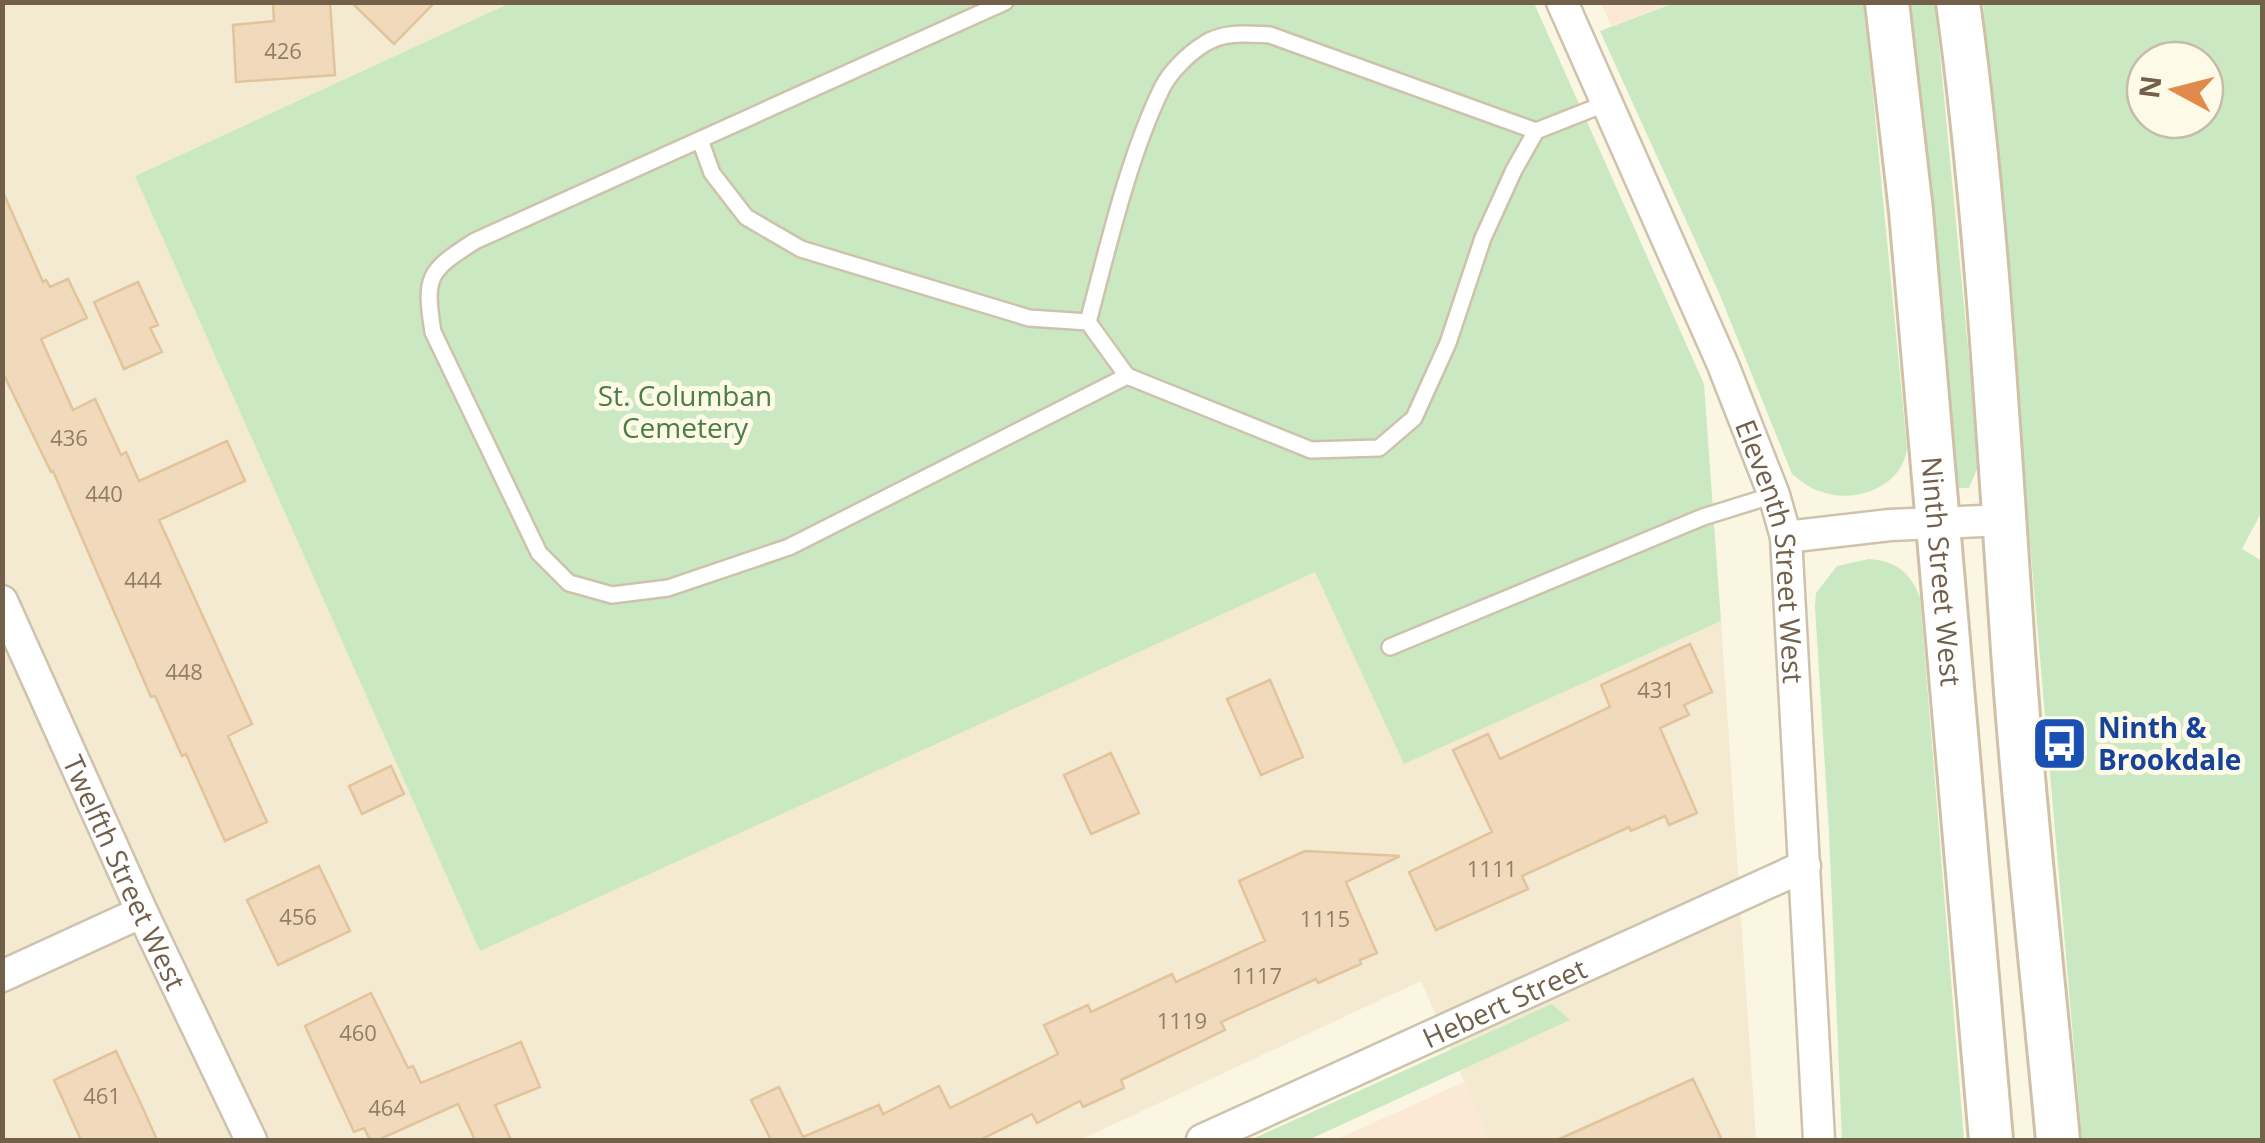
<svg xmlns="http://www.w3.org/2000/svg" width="2265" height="1143" font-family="'Open Sans',sans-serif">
  <rect width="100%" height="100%" fill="#fbf6e2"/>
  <path fill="#f3ead1" d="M2,3H510L135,176L480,950L1316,571L1405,763L1721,621L1756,1139L1489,1140L1421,981L1080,1140H3Z"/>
  <path fill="#fbe9d6" d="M1601,3H1673L1611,26Z
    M1464,1082L1489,1140H1335Z"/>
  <path fill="#cae8c2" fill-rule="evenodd" d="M510,3H1534L1704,384L1721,621L1404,764L1315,572L480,951L135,176Z
    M1674,3H1864L1907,448C1903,487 1854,505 1819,491C1809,488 1800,480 1792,474L1719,293L1600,31Z
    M1909,3H1935L1977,442V469L1969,488H1958L1955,483L1942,307Z
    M1983,3H2262V511L2242,549L2262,561V1140H2082ZM2145,60H2205V120H2145Z
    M1869,559C1896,561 1910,572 1920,597L1964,1140H1842L1829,832L1815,607L1816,593L1837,566Z
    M1552,1004L1570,1020L1308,1140H1250Z"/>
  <path fill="#f0dabb" stroke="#e2c49c" stroke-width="2.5" d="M273,2H330L335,75L236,82L233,25L274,21Z
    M351,2H435L394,44Z
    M2,190L43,282L46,280L50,287L68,279L87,318L41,339L73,410L95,399L121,455L126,452L139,481L227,441L245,481L159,520L252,724L228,736L267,822L225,841L186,754L182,756L155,696L151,697L53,471L51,472L2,371Z
    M138,282L158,325L150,328L162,352L124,369L94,302Z
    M1690,644L1712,692L1684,705L1689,715L1660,728L1697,813L1669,825L1665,816L1631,831L1629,827L1522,876L1528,889L1436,930L1409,872L1492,832L1453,750L1488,734L1500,759L1610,707L1601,685Z
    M1270,680L1303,757L1261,775L1227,699Z
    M1111,753L1139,813L1091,834L1064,775Z
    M391,766L404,794L362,814L349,786Z
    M1305,851L1400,856L1346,882L1377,953L1360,960L1361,964L1318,983L1316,979L1221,1022L1225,1030L1121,1080L1124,1088L1083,1107L1080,1101L1037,1123L1032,1114L980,1140H771L751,1100L779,1087L803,1137L879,1105L883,1114L939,1086L950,1108L1058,1054L1044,1025L1088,1005L1091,1012L1172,974L1176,982L1265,941L1239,881Z
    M319,866L350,931L278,965L247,900Z
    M371,993L408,1068L413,1066L421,1083L521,1042L540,1087L495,1105L511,1140H475L458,1104L378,1140H370L364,1128L354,1132L305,1026Z
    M116,1051L140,1102L157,1140H81L54,1080Z
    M1693,1079L1722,1140H1557Z"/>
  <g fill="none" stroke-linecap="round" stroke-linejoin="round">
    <defs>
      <path id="service" d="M1005,2L475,241C428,271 424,276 433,332L539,553L569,583L612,595L668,588L789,547L1127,376
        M1536,131L1514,170L1483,238L1448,343L1414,418L1379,448L1311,450L1127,376L1088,322C1108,247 1128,158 1162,88C1170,72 1188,54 1204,44C1225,31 1247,34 1270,35L1536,131L1607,103
        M700,140L712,173L746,217L801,249L1029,318L1088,322
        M1390,647L1703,517L1774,495"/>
      <g id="minor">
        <path id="s1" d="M1562,2L1723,365L1774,495L1786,537L1819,1140"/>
        <path d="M1786,537L1890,525L2006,520"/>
        <path id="s2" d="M2,601L142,912L251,1140"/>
        <path d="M2,976L142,912"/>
        <path id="s3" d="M1202,1140L1805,866"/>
      </g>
      <g id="secondary">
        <path id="s4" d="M1887,2L1911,211L1991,1140"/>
        <path d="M1958,2C1986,208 1997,414 2011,620C2022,794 2042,967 2058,1140"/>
      </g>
    </defs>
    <use href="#service" stroke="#cec2ad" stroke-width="20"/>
    <use href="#minor" stroke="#cec2ad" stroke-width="35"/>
    <use href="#secondary" stroke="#cfc1a8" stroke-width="48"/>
    <use href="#service" stroke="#fff" stroke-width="15"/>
    <use href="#minor" stroke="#fff" stroke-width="30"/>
    <use href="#secondary" stroke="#fff" stroke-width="42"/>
  </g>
  <defs>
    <symbol id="bus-square" viewBox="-11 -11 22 22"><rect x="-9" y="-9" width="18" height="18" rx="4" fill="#1a4fb4" stroke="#fefae8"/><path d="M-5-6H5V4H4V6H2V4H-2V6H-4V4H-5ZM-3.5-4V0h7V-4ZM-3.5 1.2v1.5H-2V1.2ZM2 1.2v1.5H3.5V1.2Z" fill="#fff"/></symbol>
  </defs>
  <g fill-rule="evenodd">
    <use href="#bus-square" x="2028" y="712" width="63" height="63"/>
  </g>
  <g text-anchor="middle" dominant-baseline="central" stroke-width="10" stroke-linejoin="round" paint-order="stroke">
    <g font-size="22" fill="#927e66">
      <text x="283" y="50">426</text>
      <text x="69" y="437">436</text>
      <text x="104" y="493">440</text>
      <text x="143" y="579">444</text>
      <text x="184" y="671">448</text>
      <text x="1656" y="689">431</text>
      <text x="1492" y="868">1111</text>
      <text x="298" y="916">456</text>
      <text x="1325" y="918">1115</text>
      <text x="1257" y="975">1117</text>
      <text x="1182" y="1020">1119</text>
      <text x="358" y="1032">460</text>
      <text x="102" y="1095">461</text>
      <text x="387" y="1107">464</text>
    </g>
    <g font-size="28" fill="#4b7d45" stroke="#fefae8">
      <text x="685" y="395">St. Columban<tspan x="685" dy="32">Cemetery</tspan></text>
    </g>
    <g font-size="28" fill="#72604a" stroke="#fefae8">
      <text stroke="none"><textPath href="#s1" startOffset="592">Eleventh Street West</textPath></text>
      <text stroke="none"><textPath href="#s4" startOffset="572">Ninth Street West</textPath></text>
      <text stroke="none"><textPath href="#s2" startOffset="298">Twelfth Street West</textPath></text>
      <text stroke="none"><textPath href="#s3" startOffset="332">Hebert Street</textPath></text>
    </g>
    <g font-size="28" font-weight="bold" fill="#164399" stroke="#fefae8" text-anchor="start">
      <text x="2098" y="727">Ninth &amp;<tspan x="2098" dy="32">Brookdale</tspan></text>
    </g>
  </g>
  <rect width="2265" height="1143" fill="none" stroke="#72604a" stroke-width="10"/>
  <g transform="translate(2175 90) rotate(277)"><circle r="48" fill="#fefae8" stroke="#c6bca9" stroke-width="2.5"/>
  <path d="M0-8L18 38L0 25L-18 38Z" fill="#e28a4b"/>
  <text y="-15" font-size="28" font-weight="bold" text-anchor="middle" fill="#72604a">N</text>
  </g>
</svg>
